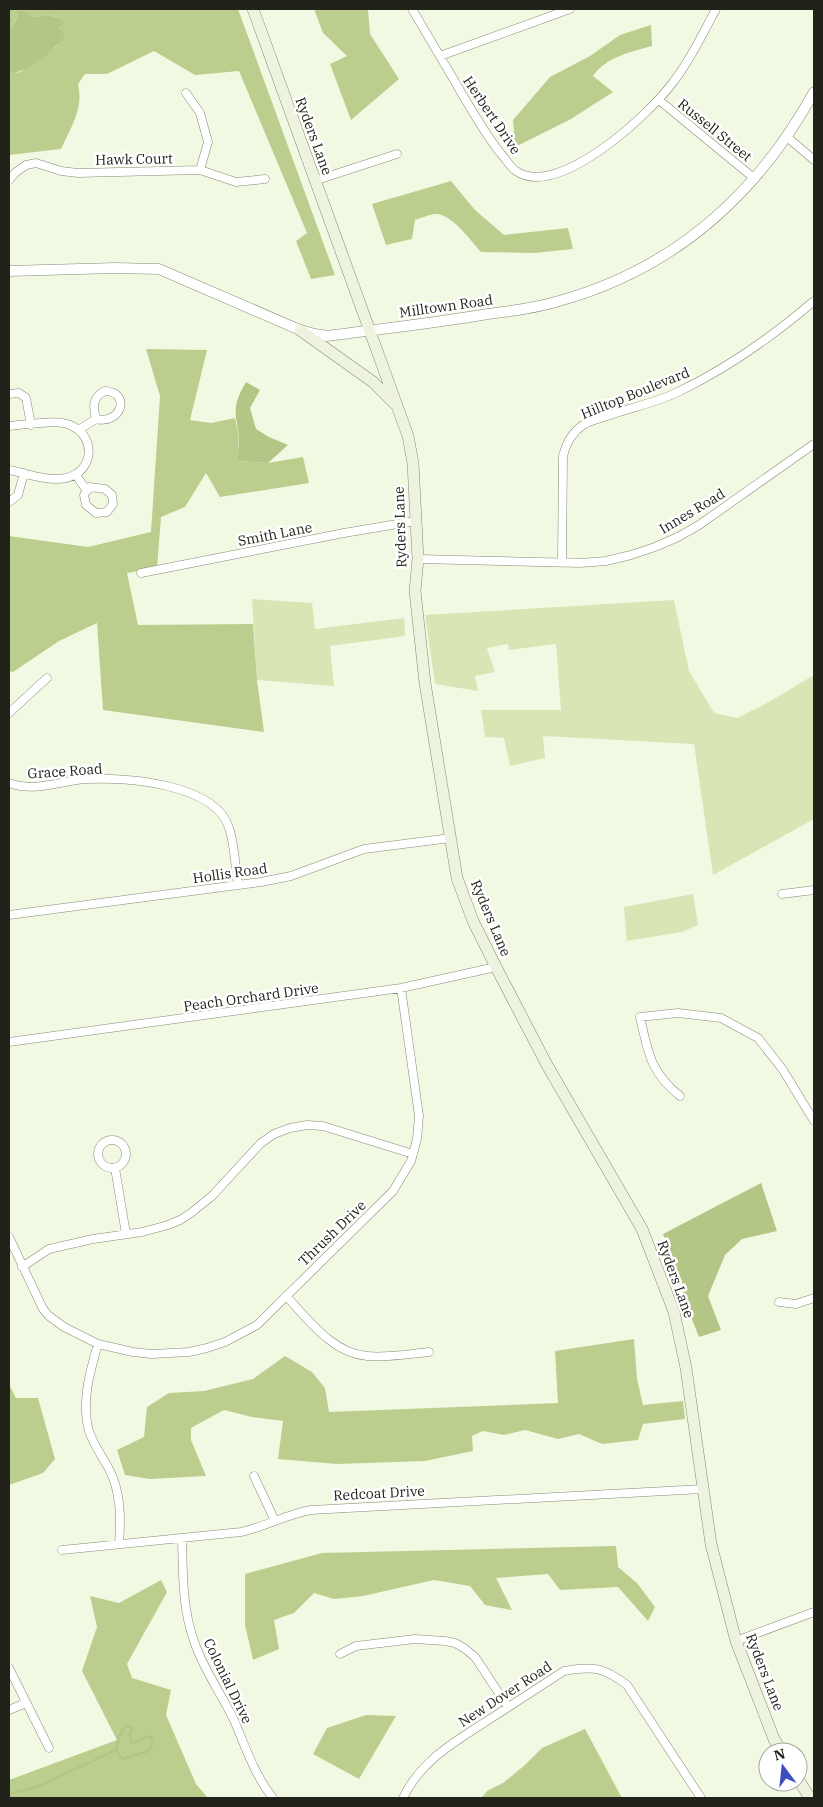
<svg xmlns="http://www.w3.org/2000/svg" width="823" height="1807" font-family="'IBM Plex Serif',serif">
  <rect width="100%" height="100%" fill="#f2f9e3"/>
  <path fill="#d7e6b4" d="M252,599L312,603L315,629L404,618L405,636L330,646L334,686L257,680Z
    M674,600L689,671L714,713L737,718L767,703L814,675V819L713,875L694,744L543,736L545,758L510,766L504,738L485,737L481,710H561L556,644L509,650L508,644L487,648L495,672L475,676L478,691L435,684L425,615Z
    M693,894L698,925L682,932L627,941L624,907Z"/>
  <path fill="#bcce8d" d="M9,9H238L335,275L311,279L296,241L307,233L239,71L195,75L154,51L107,74H85L78,84C84,109 71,127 61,149L9,155V74L20,72L57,46L58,29L62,19L49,15L34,17L24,11L19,10C16,17 16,24 9,28Z
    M314,9H368L370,34L399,79L351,120L330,64L347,56L323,33Z
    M651,25L652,46C631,52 606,57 593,76L613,92L571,119L515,147L513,120L550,77L590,56L620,35Z
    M451,181L475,210L504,235L568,228L573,249L534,253L481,252C471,241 451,212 434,214C428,215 421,218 415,220L412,239L386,245L372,204Z
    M146,349L207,350L190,420L211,423L235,418L239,438L237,461L268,463L303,457L309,483L220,497L206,473L185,507L161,517L157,568L127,573L138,625L253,624L257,680L264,732L103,710L97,623L59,641L13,672L9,671V536L88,547L151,532L160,396Z
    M634,1339L637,1379L643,1405L683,1401L685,1419L643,1424L638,1440L602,1444L579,1434L558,1439L525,1430L504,1435L483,1431L472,1436L473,1451L425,1461L337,1464L278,1459L283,1421L252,1417L224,1410L191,1428V1440L206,1476L150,1479L125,1475L117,1450L144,1437L147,1407L169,1393L204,1391L253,1379L285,1356L312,1372L325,1388L329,1412L558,1403L555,1351Z
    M9,1384L16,1398H38L55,1459L43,1473L9,1485Z
    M616,1546L618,1567L637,1583L655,1607L648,1621L618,1587L560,1590L548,1574L496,1578L512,1610L485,1605L470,1586L434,1580L363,1596L334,1599L314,1593L294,1613L274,1620L279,1649L253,1660L245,1625V1574L322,1553Z
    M161,1580L167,1592L127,1664L132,1678L171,1690L166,1715L196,1784L208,1798H9V1780L117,1740L82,1671L97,1627L90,1596L119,1603Z
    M366,1715L396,1716L359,1779L313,1754L327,1728Z
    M585,1729L622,1798H481L487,1791L503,1783L525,1765L542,1748Z"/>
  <path fill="#b4c686" d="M18,10L24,11L34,17L48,15L62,19L64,23L58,29L62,31L65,36C51,53 30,71 9,74V28C16,24 17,17 18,10Z
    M246,382L260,390L250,408L256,429L269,437L288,445L268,463L237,461C237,453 240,444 239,436C235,411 232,406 246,382Z
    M761,1183L777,1231L742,1239L725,1255L708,1296L721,1330L699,1337C685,1304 677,1268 663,1234Z"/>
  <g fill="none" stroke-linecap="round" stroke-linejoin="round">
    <path stroke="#b4c686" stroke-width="2.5" d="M124,1726L133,1727L130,1735L131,1743L150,1736L153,1741L149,1751L122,1759L116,1750L118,1740Z
      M9,1794L37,1787L116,1750"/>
    <defs>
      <path id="minor" d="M412,9C426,33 440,56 454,80C469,106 483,131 501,154C506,159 510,167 516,171C558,200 651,113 674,81C691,59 703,33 716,9
        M440,56L570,9
        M186,93L200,113L208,142L200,170
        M659,100L755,179
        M787,137L814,160
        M9,180L16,172L26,165L36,163L61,171L78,173L200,170L236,182L265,179
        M314,181L397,154
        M105,391C131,392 122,425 96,419C93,407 92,397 105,391Z
        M9,394L19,393L26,398L31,425
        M9,426C25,425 55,419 70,425C97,436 94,472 66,478C48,482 26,473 9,470
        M78,430L96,419
        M76,475L87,491
        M89,487L105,489L112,495L113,504L107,512L96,513L86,505L84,495Z
        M9,502L18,495L24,473
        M418,559L580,563L606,561L631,555L655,547L678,537L699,525L814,444
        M562,563L563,456C566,444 571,433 583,425C590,420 599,419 607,416C630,408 654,403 676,393C726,369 772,337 814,301
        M141,573L344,533L415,521
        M9,713L47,678
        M9,783C35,793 62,780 88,779C126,777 216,784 229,828C235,845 235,867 238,885
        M782,894L814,890
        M9,915L261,882L291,876L364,849L451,838
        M9,1042L401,988L496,967
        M680,1096C650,1072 648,1052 640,1017L678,1013L721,1018L758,1038L783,1070L814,1121
        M98 1154a14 14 0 1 1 28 0a14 14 0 1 1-28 0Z
        M115,1168L126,1234
        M9,1237L43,1309L49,1316L64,1327L98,1344L133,1352L152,1354L189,1352L207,1348L225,1342L257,1325L393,1191L411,1161L417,1139L419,1116L401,988
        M22,1267L49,1249L93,1239L142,1232L168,1225L180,1220L191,1213L212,1196L261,1143L274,1134L290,1128L307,1125L323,1126L413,1154
        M286,1296C309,1320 332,1353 367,1356C387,1358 409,1354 429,1352
        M779,1302L796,1304L814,1298
        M98,1344C90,1371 81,1402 89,1431C93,1444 102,1456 109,1469C121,1492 121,1518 119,1544
        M254,1476L275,1521
        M182,1538C183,1572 182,1608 194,1641C203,1669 221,1693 234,1720C245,1746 255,1776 273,1798
        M62,1550L241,1532C265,1527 287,1514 311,1510L703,1489
        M736,1641L814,1612
        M340,1654L356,1646L415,1639L445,1641L455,1643L464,1648L475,1657L508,1707
        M9,1668L49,1748
        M9,1710L26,1703
        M403,1798C421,1760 456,1741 490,1719C515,1703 539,1687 564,1671C594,1666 603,1667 627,1685L701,1798"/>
      <path id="tertiary" d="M9,271L115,268L159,269L300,330L315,334L327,336C381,329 435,323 488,314C512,311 536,308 559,301C674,269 757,195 814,92"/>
      <path id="secondary" d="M253,9L408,436L413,463L418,559L415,591L425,683L457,878L473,921L496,967L547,1065L642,1229L674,1312L686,1368L711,1544L736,1641L774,1739L782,1752
        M300,330L373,382L395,404
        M798,1779L810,1798"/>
    </defs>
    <use href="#minor" stroke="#848a76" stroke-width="9"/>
    <use href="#tertiary" stroke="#848a76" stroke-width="11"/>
    <use href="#secondary" stroke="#848a76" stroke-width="12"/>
    <use href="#minor" stroke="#fff" stroke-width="8"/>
    <use href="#tertiary" stroke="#fff" stroke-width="10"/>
    <use href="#secondary" stroke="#edf3de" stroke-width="11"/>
  </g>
  <g text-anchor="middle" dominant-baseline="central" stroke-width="5" stroke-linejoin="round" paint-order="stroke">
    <g font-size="14" fill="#21231b" stroke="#fff">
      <text transform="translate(492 115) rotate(56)">Herbert Drive</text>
      <text transform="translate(715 130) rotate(39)">Russell Street</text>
      <text transform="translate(314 136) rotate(70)">Ryders Lane</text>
      <text transform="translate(134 159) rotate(-1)">Hawk Court</text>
      <text transform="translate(446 306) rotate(-8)">Milltown Road</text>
      <text transform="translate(635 393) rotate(-22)">Hilltop Boulevard</text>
      <text transform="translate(692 511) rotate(-31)">Innes Road</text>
      <text transform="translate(400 527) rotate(-92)">Ryders Lane</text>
      <text transform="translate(275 534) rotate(-11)">Smith Lane</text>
      <text transform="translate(65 771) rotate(-4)">Grace Road</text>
      <text transform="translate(230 873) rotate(-8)">Hollis Road</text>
      <text transform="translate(491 918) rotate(67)">Ryders Lane</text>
      <text transform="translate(251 997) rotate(-8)">Peach Orchard Drive</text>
      <text transform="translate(332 1233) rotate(-44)">Thrush Drive</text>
      <text transform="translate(676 1279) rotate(70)">Ryders Lane</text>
      <text transform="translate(379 1493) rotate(-3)">Redcoat Drive</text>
      <text transform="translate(765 1672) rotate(69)">Ryders Lane</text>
      <text transform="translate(228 1681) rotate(64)">Colonial Drive</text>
      <text transform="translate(505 1694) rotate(-33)">New Dover Road</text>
    </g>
  </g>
  <rect width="823" height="1807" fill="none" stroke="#21231b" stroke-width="20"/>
  <g transform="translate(783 1767) rotate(345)"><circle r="24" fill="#ffffff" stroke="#a6a7a4"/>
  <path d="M0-4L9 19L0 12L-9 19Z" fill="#3b4dc0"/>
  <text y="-8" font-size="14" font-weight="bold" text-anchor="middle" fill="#21231b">N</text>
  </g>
</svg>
